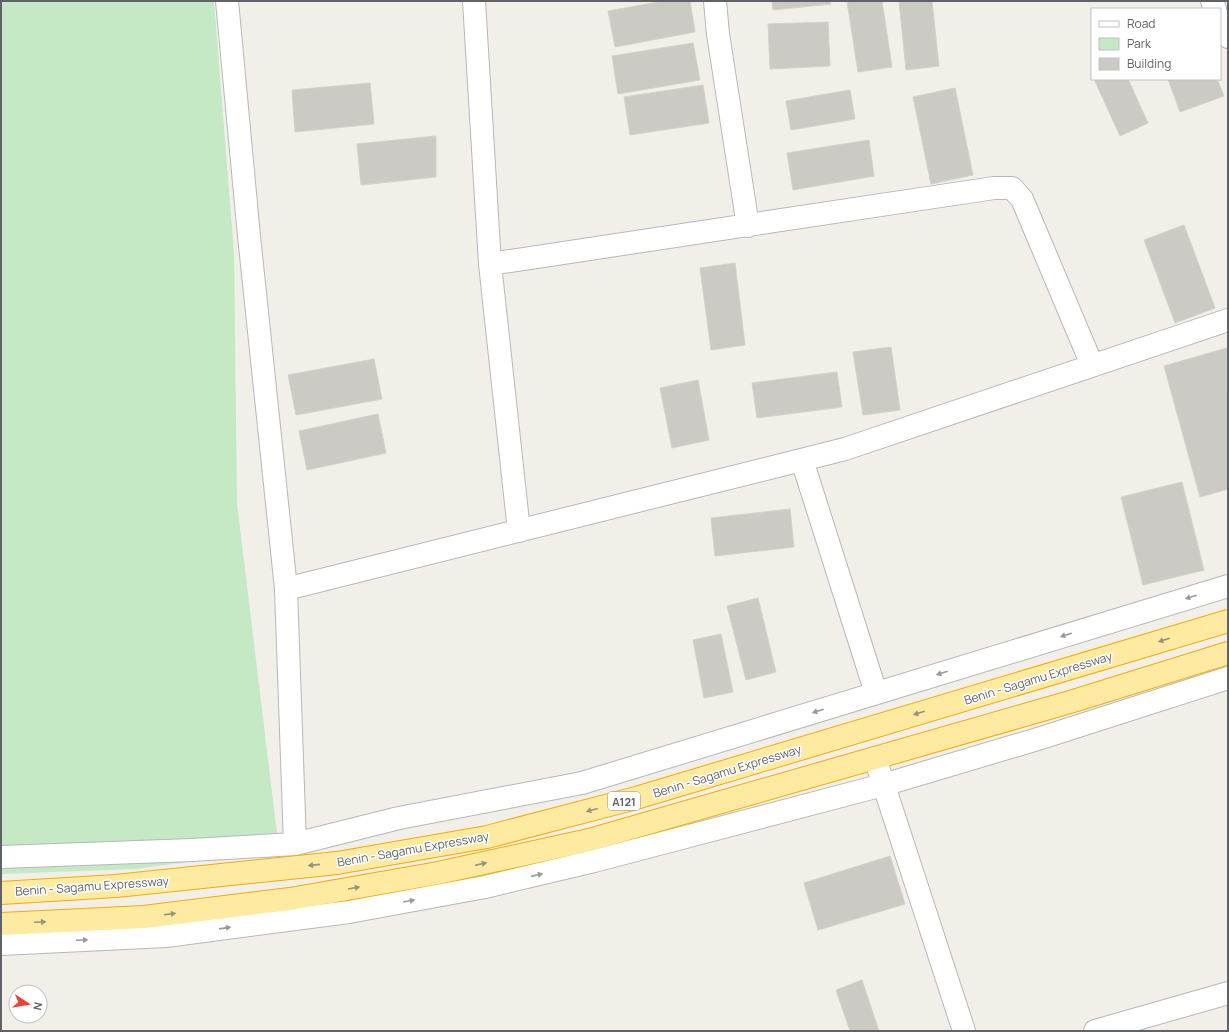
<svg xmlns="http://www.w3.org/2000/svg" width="1229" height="1032" font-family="Manrope,sans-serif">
  <rect width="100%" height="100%" fill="#f1efe8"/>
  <path fill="#c5e8c5" d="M1,1H214L234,253L237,503L279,850L135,869L1,874Z"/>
  <path fill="#cccac5" stroke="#d6d1c6" d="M664,1H690L695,32L615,47L608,11Z
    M772,1H830L831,4L773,10Z
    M847,1H882L892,67L858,72Z
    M899,1H932L939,66L906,70Z
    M828,22L830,66L770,69L768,24Z
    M693,43L700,80L618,94L612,56Z
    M1094,79H1128L1148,123L1120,136Z
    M1168,79H1217L1224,96L1180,112Z
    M370,83L374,124L295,132L292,90Z
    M703,85L709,123L630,135L624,97Z
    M955,88L973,175L931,184L913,97Z
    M850,90L855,119L791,130L786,101Z
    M436,136V177L361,185L357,144Z
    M869,140L874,176L793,190L787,153Z
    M1184,225L1215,308L1175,323L1144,240Z
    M735,263L745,345L711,350L700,268Z
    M891,347L900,410L863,415L853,352Z
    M1227,348L1228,489L1200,497L1164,366Z
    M374,359L382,399L296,415L288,375Z
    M837,372L842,407L757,418L752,383Z
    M698,380L709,440L672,448L660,388Z
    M378,414L386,453L307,470L299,431Z
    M1182,482L1204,570L1143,585L1121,497Z
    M790,509L794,547L715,556L711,518Z
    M758,598L776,672L746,680L727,606Z
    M721,634L733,692L704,698L693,640Z
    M890,856L905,904L818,930L804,883Z
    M862,980L879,1031H850L836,990Z"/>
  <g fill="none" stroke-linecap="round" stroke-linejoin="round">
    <defs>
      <path id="minor" d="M227,1L249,236L286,589L295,844
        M474,1L490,264L519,531
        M715,1L718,34L748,226
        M1212,1L1215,9
        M1220,19L1228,37
        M490,264L994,188H1012L1022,199L1092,365
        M802,460L876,693
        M286,589L845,449L1228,320
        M875,758L964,1031
        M1,857L192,850L295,844L399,818L582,783L1228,586
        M1,944L166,936L349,912L485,887L594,861L883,785L1041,738L1228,678
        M1095,1031L1228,993"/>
      <path id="trunk" d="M1,893L116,886L337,863L487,837L636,798L1228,621
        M1,924L144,917L290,899L438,873L589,840L1070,702L1228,653"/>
    </defs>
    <use href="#minor" stroke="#b5b8bc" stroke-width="24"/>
    <use href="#trunk" stroke="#f9ab00" stroke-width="24"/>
    <use href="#minor" stroke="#fff" stroke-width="22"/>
    <use href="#trunk" stroke="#feeaa1" stroke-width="22"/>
  </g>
  <defs><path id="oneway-solid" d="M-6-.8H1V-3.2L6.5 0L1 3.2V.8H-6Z"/></defs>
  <g fill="#979a9d">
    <use href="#oneway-solid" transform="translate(1191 597) rotate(163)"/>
    <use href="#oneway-solid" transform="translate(1066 635) rotate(163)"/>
    <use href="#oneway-solid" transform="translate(942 673) rotate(163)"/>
    <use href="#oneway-solid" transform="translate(818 711) rotate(163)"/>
    <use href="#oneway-solid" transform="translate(537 875) rotate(-13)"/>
    <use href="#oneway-solid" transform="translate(409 901) rotate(-10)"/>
    <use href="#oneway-solid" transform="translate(225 928) rotate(-8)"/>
    <use href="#oneway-solid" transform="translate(82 940) rotate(-3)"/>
  </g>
  <g fill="#97927c">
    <use href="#oneway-solid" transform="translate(1164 640) rotate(163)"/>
    <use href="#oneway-solid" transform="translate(919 713) rotate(163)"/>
    <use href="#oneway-solid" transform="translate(592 810) rotate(165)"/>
    <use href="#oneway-solid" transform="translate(481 864) rotate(-13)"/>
    <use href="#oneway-solid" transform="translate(314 865) rotate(174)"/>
    <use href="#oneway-solid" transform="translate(354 888) rotate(-10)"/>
    <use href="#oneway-solid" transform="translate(170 914) rotate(-7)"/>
    <use href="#oneway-solid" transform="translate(40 922) rotate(-3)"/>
  </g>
  <g text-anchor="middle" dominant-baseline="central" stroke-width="3" stroke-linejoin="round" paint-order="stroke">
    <rect fill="#fff" stroke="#8f9295" stroke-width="1" x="608" y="792" width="32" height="18" rx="3"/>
    <g font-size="11" font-weight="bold" fill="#5f6368">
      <text x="624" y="801">A121</text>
    </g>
    <g font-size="12" fill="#5f6368" stroke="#fff">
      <text transform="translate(1038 678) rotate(-17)">Benin - Sagamu Expressway</text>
      <text transform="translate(727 771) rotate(-17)">Benin - Sagamu Expressway</text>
      <text transform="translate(413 849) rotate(-10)">Benin - Sagamu Expressway</text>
      <text transform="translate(92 886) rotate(-4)">Benin - Sagamu Expressway</text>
    </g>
  </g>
  <rect width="1229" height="1032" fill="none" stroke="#5f6368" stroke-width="4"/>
  <rect x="1091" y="8" width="130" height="72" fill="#ffffff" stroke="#bfc1c3"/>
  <rect x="1099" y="21" width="20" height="6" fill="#ffffff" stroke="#bfc1c3"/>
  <text x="1127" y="28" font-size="12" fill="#5f6368">Road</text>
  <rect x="1099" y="38" width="20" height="12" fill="#c5e8c5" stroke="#bfc1c3"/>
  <text x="1127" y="48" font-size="12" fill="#5f6368">Park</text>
  <rect x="1099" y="58" width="20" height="12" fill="#cccac5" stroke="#bfc1c3"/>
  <text x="1127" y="68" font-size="12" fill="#5f6368">Building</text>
  <g transform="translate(28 1004) rotate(102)"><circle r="19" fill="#ffffff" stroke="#bfc1c3"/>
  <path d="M0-3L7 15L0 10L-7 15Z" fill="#ea4335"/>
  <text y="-6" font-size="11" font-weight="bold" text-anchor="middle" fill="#5f6368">N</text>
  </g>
</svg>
